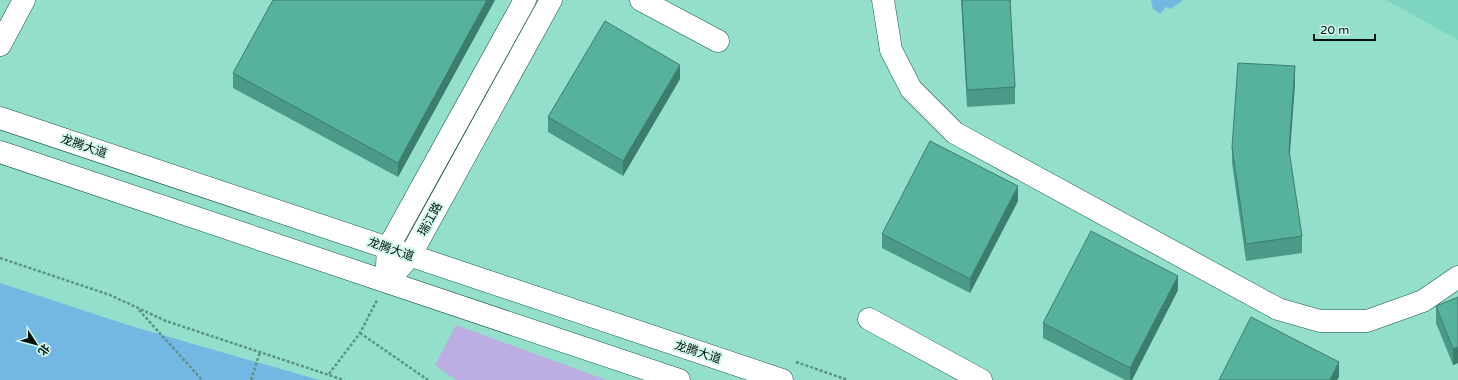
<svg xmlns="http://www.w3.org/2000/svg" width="1458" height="380" font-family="'Varela Round','Noto Sans SC',sans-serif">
  <rect width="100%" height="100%" fill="#93dfcc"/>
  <path fill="#7dd4bf" d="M1386,0H1458V40Z"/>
  <path fill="#bcaee2" d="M456,325L593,375L607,380H456L435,365Z"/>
  <path fill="#73b8e3" d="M1151,0H1183L1171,9L1166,7L1160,14L1153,9Z
    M0,283L131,326L319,380H0Z"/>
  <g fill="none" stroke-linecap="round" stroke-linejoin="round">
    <defs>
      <path id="minor" d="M641,0L718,41
        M883,0L891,50L911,89L955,133L1278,309L1320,321H1367L1423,301L1458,277
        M0,45L24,0
        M387,266L388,248L525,0
        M387,282L410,256L551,0
        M869,319L981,380"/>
      <path id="major" d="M0,118L782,380
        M0,152L679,380"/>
    </defs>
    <use href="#minor" stroke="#1c574b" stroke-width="23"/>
    <use href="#major" stroke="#1c574b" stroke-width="23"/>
    <path stroke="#5c9284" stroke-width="2.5" stroke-dasharray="3 2" stroke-linecap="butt" d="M0,258L110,295L166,321L344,380
      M139,310L202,380
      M360,333L428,380
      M796,362L848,380
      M329,374L360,333L377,300
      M251,380L260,352"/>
    <use href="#minor" stroke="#fff" stroke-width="22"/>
    <use href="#major" stroke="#fff" stroke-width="22"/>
  </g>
  <path fill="#4b9987" d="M495,0L398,177L233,88V73Z
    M961,0H1011L1010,6L1015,87V104L967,107Z
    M680,79L623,176L548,132V117Z
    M1295,83L1289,156L1302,236V253L1246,261L1232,163V147Z
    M1018,201L970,293L882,248V234Z
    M1178,290L1132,380H1125L1043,338V323Z
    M1458,297V363L1453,365L1436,323V306Z"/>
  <path fill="#3d7d6e" d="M487,0H495L398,177V163Z
    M680,65V79L623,176V161Z
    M1295,66V83L1289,167V150Z
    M1018,186V201L970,293V279Z
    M1178,276V290L1132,380H1130V368Z
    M1458,347V363L1453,365V349Z
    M1339,362V377L1337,380H1330Z"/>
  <path fill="#57b29d" stroke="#3d7d6e" d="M273,0H487L398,163L233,73Z
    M962,0H1010L1015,87L967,90Z
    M605,21L680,65L623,161L548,117Z
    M1238,63L1295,66L1289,150L1302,236L1246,244L1232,147Z
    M930,141L1018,186L970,279L882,234Z
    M1091,231L1178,276L1130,368L1043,323Z
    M1458,297V347L1453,349L1436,306Z
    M1251,317L1339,362L1330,380H1219Z"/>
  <g text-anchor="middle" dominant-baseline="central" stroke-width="4" stroke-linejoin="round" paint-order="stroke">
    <g font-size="12" fill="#00110c" stroke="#d3f8ee">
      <text transform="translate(84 146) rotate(19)">龙腾大道</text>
      <text transform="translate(430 219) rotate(-61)">瑞江路</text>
      <text transform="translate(391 249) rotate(19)">龙腾大道</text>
      <text transform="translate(698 352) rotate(18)">龙腾大道</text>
    </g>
  </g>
  <g transform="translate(36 344) rotate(126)" stroke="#d3f8ee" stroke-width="3" paint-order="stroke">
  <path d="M0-3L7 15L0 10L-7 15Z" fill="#00110c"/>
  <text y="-6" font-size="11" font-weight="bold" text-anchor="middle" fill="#00110c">北</text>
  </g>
  <path d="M1314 34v6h61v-6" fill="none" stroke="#00110c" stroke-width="2"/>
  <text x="1320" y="34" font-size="12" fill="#00110c" stroke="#d3f8ee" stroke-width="3" paint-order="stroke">20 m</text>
</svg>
